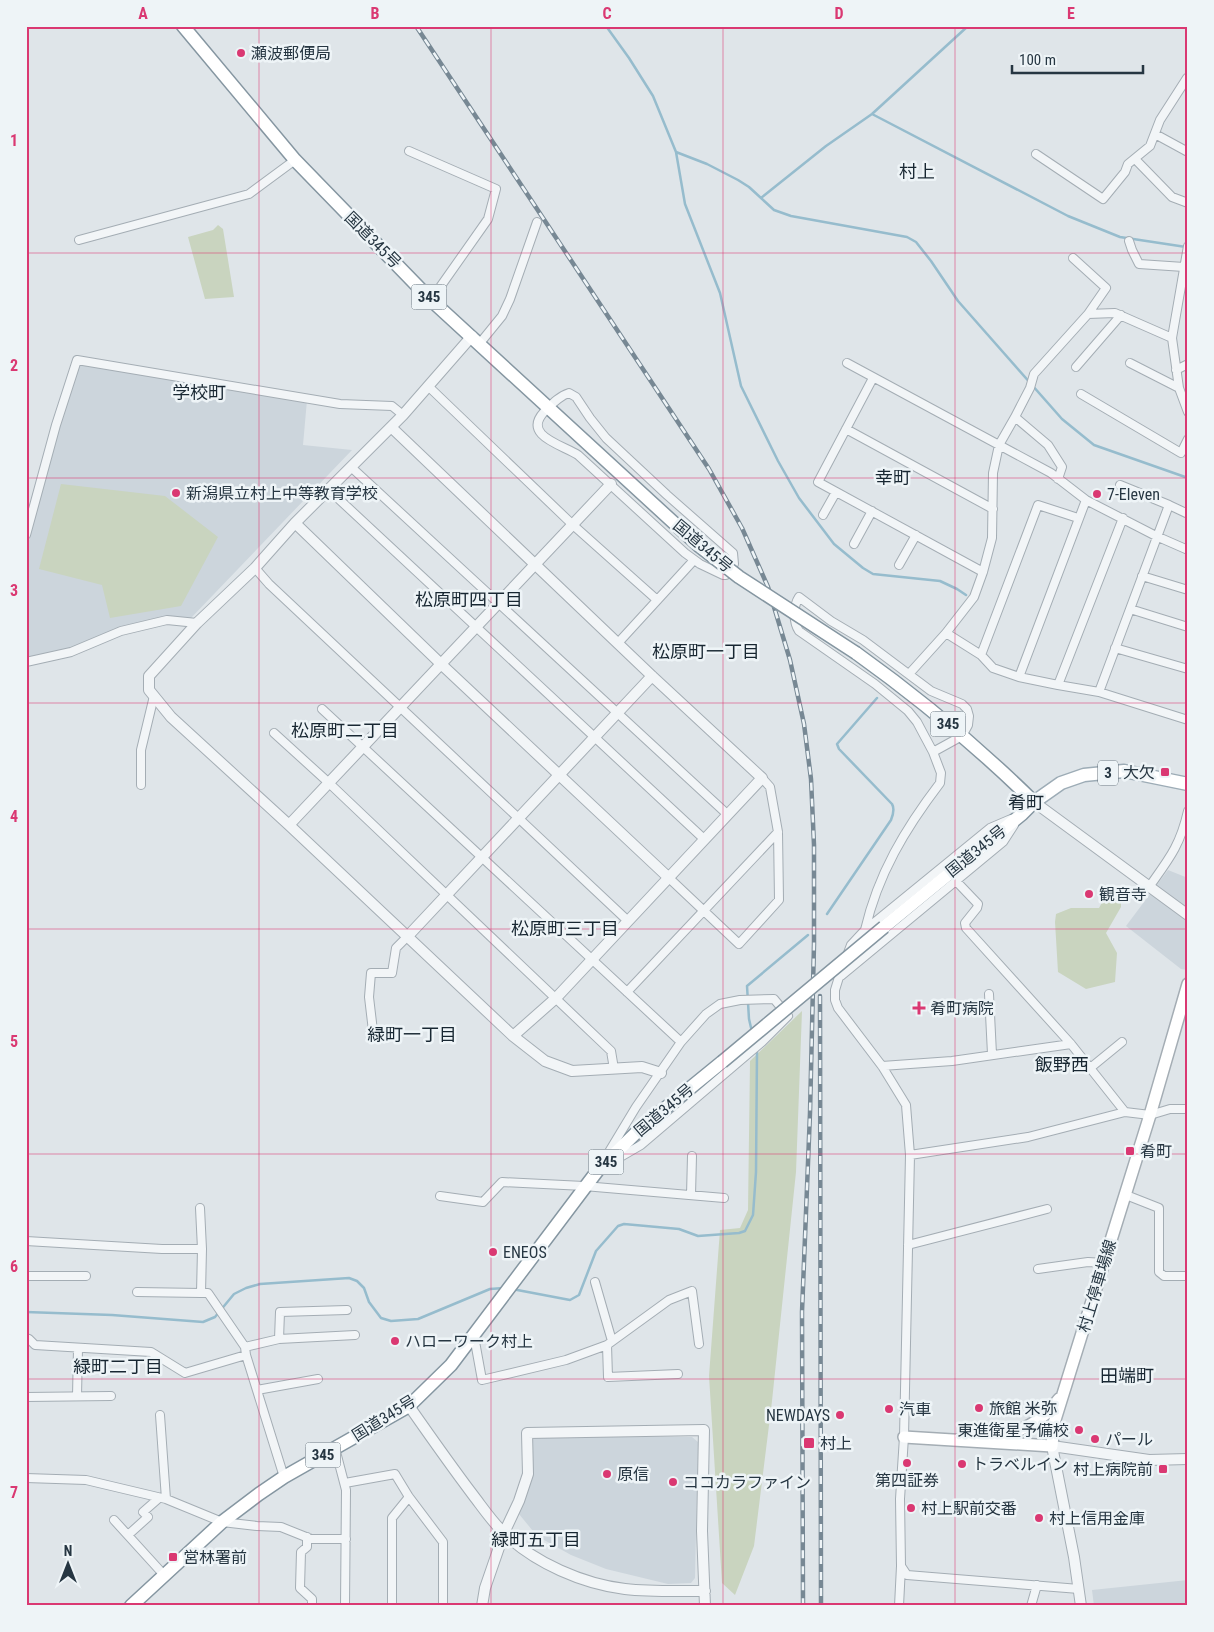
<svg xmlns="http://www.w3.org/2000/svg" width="1214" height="1632" font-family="'Roboto Condensed','Noto Sans JP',sans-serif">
  <rect width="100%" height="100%" fill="#dfe5e9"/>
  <path fill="#ccd5dc" d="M79,363L307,400L303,445L352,450L191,618L175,617L77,647L26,659V552L57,433Z
    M1168,870L1188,878V970L1181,969L1126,926Z
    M536,1437H692L698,1442L695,1578L691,1583L668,1584L606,1569L571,1555L537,1536L519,1514V1509L532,1476V1440Z
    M1188,1580V1606H1094L1092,1590Z"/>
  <path fill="#c9d4bf" d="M218,225L223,229L234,297L205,299L188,237L213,230Z
    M61,484L165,496L218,537L181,606L110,618L102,585L39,569Z
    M1111,893L1121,898V907L1106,933L1117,953L1115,982L1086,989L1058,972L1055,922L1056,914L1071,908H1099L1105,897Z
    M802,1011L796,1172L772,1401L754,1546L735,1595L722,1583L709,1376L720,1230L740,1228L748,1210L750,1061Z"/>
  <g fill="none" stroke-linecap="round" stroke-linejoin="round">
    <path stroke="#96bccd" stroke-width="2.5" d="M606,26L629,58L653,96L676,152L685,204L720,293L741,386L778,461L799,498L834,544L863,568L873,574L940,581L957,589L966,595
      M872,114L1068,216L1120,237L1186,247
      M676,152L707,164L738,180L749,187L774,210L791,216L907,237L916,242L931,261L958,301L1062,419L1094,445L1188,478
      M761,198L826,146L872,114L968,26
      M827,914L891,820C893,815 895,809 892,804L839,749L837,744L877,698
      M752,1032L749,1019L747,986L808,935
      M512,1289L570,1300L579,1295L596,1251L618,1226L624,1224L679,1229L698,1236L739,1233L745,1231L753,1215L756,1172L757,1052L754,1040
      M26,1312L112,1315L203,1322L215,1317L234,1294L246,1288L260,1284L349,1278L357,1281L364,1288L369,1302L381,1318L391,1321L418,1319L490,1289L504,1288"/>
    <defs>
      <path id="minor" d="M1155,134L1188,152
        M409,151L496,189L488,219L431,300
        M1036,154L1103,199L1125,172L1128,164L1150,146L1160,120L1187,78
        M1135,159L1172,197L1188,203
        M79,240L249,194L295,160
        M1129,241L1132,250L1139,264L1184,267
        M1188,246L1172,338L1179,388L1188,412
        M1073,258L1106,288L1088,314L1115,313L1172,338
        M480,343L502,316L510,299L537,222
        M847,363L1051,473L1086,500L1156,536L1188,550
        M1130,363L1179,388
        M1076,367L1121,315
        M1176,370L1188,364
        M873,378L818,482L983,572
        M428,386L573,525L656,599
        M569,393L576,397L590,418L606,438L667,495L733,553L734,564L726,575H723L700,564L685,553L578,455C563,445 522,436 544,412C551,405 559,396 569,393Z
        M1081,394L1181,453L1188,439
        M1015,417L1030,388L1034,374L1088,314
        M846,429L993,509
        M351,467L727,814
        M328,489L704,839
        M1169,505L1188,514
        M823,515L836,492
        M26,535L56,425L77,360L340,404L392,406L403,415
        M854,544L872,511
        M899,565L916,535
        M255,568L269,584C388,697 509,808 628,921
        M1142,576L1188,590
        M1130,609L1188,627
        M946,633L981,655L993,668L1019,677L1058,685L1099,692L1188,720
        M618,643L694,560
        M1115,648L1188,669
        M981,655L1038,505L1078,518
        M26,662L71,652L121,631L167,620L197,623
        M909,674L946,633L974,597L983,572L992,538L993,473L999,445L1015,417L1048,445L1062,467L1058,479
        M1019,677L1086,500
        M1058,685L1123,518
        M1099,692L1169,505L1120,485
        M322,709L681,1042
        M274,733L329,783L611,1051L614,1069
        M141,785V750L154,696
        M1011,819L990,828L865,930L851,945L839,977L835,990V1000L838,1008L882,1066L906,1105L910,1155L904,1437L900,1499L901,1566L907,1575L1079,1589
        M669,878L739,944L779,900L778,832L770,787L762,778
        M956,881L978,904L977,908L965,923L966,928L1071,1044L1125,1112
        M1149,887C1169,859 1180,846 1188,811
        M865,930C878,874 905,829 940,783L941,773L933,752L917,722L908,711L875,684L799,631C793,622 793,606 799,597L831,621L863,640L931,691L962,704L967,709L969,716L968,725L962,736L933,752
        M841,976L1003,842L1014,825
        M627,992L778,832
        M989,994L992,1054
        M774,999L788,1016L762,1042L641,1145L598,1170L636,1107L681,1042L706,1014L720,1004L740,1000Z
        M373,1031L369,997L371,973H392L396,948L407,937
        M882,1066L952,1061L1071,1044
        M1089,1069L1122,1042
        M910,1155L1028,1137L1125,1112L1150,1115L1170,1109H1188
        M691,1195L692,1156
        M1126,1195L1159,1208V1272L1164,1276H1188
        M440,1196L483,1202L502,1182L584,1186L724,1198
        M200,1208L202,1249
        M26,1241L162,1249H202L201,1293H208L245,1347L246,1355
        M908,1245L1047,1209
        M1038,1269L1088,1262L1105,1263
        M26,1276H86
        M595,1282L612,1341
        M137,1292L201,1293
        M474,1336L482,1380L566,1360L607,1345L669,1300L692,1291L699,1344
        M26,1338L29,1339L35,1345L151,1352L185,1373L246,1355L284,1477
        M279,1339L280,1312L347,1310
        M607,1345L608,1377L678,1374
        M245,1347L279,1339L355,1335
        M257,1390L318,1379
        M77,1396L78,1349
        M26,1397L111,1396
        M160,1415L166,1499
        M335,1448L346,1490L345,1606
        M26,1478L86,1480L166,1499L222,1522L257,1526L281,1527L311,1539H346
        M345,1483L395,1474L409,1497L443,1542V1606
        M114,1520L164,1575
        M128,1535L148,1517L143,1512L159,1498
        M307,1537V1547L301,1552L300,1588L312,1599V1606
        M392,1606V1518L409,1497
        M899,1606L901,1566
        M1031,1606L1037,1585"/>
      <path id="tertiary" d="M472,336L403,415L295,523L255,568L197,623L149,676V690L171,717L289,825L513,1036L545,1061L572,1071L642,1067L661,1073
        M391,427L652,676L762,778L556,998L513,1036
        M295,523L441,664L669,878
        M1034,802L1188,915
        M289,825L611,484
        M407,937L652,676
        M409,1406C430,1436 451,1466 473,1495C483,1508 493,1523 505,1534C535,1563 583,1584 625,1589C651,1592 678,1591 705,1591
        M482,1606L485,1588L504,1533L519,1501L528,1474L527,1433L704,1430L702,1531L705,1606
        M1081,1606L1074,1557L1052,1446L1149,1460L1188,1459"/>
      <path id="secondary" d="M904,1437L1052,1446L1054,1423L1150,1115L1188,984
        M991,1440C1020,1431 1041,1424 1059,1399"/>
      <path id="primary" d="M1034,802L1061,783L1084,775L1124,771L1188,784"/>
      <path id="trunk" d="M183,26L295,160L431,300L698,545
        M856,653C919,698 979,748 1034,802L1022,814L884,927
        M131,1606L222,1522L259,1494L284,1477L409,1406L451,1365L598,1170L641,1128L722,1062"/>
    </defs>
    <use href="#minor" stroke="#a4adb4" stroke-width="10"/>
    <use href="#tertiary" stroke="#a4adb4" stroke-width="12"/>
    <use href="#secondary" stroke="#a4adb4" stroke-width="14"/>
    <use href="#primary" stroke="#9dacb6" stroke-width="15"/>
    <use href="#trunk" stroke="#8596a1" stroke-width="15"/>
    <use href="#minor" stroke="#f2f5f7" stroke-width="8"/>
    <use href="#tertiary" stroke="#f2f5f7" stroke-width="10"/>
    <use href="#secondary" stroke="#fff" stroke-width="11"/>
    <use href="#primary" stroke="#fff" stroke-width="12"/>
    <use href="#trunk" stroke="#fff" stroke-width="12"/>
    <defs>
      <path id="rail" d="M416,26L709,469L742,528L768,587L790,660L804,724L811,779L814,845V944L810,1113L802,1312L803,1606
        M820,996L821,1606"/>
    </defs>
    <use href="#rail" stroke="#778894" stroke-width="4.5"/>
    <use href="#rail" stroke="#eef4f7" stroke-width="2.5" stroke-dasharray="8" stroke-linecap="butt"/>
    <defs>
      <path id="trunk-bridge" d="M698,545L739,577L856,653
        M722,1062L884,927"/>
    </defs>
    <use href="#trunk-bridge" stroke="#8596a1" stroke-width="15" stroke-linecap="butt"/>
    <use href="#trunk-bridge" stroke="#fff" stroke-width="12"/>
  </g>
  <path fill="none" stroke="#da3872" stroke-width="1" stroke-opacity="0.55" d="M259,26V1606M491,26V1606M723,26V1606M955,26V1606M26,253H1188M26,478H1188M26,703H1188M26,929H1188M26,1154H1188M26,1379H1188"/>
  <g fill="#da3872" stroke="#eef4f7" stroke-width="2">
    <circle cx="241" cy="53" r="5"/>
    <circle cx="176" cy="493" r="5"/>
    <circle cx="1097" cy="494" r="5"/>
    <rect x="1160" y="767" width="10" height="10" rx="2.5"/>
    <circle cx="1089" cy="894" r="5"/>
    <path d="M916.5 1000.5h5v5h5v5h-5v5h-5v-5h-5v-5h5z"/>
    <rect x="1125" y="1146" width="10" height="10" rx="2.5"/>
    <circle cx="493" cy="1252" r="5"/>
    <circle cx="395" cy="1341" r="5"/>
    <circle cx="979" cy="1408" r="5"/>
    <circle cx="889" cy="1409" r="5"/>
    <circle cx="840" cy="1415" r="5"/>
    <circle cx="1079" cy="1430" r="5"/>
    <circle cx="1095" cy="1439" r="5"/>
    <rect x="803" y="1437" width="12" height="12" rx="2.5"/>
    <circle cx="907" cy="1463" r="5"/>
    <circle cx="962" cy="1464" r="5"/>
    <rect x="1158" y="1464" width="10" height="10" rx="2.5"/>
    <circle cx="607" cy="1474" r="5"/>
    <circle cx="673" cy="1482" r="5"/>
    <circle cx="911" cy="1508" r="5"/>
    <circle cx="1039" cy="1518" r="5"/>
    <rect x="168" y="1552" width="10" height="10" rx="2.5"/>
  </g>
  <g text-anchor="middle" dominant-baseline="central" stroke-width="5" stroke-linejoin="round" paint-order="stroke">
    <g fill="#eef4f7" stroke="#626f78" stroke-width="1">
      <rect x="411.5" y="284.5" width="35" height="25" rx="4"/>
      <rect x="930.5" y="711.5" width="35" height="25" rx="4"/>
      <rect x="1098" y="760.5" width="20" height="25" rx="4"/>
      <rect x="588.5" y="1149.5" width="35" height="25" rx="4"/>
      <rect x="305.5" y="1442.5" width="35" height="25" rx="4"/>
    </g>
    <g font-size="15" font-weight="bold" fill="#263642">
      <text x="429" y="297">345</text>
      <text x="948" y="724">345</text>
      <text x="1108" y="773">3</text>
      <text x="606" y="1162">345</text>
      <text x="323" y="1455">345</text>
    </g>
    <g font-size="16" fill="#263642" stroke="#eef4f7" text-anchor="start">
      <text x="251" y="53">瀬波郵便局</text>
      <text x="186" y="493">新潟県立村上中等教育学校</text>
      <text x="1107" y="494">7-Eleven</text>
      <text x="1155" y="772" text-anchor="end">大欠</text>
      <text x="1099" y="894">観音寺</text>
      <text x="930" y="1008">肴町病院</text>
      <text x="1140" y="1151">肴町</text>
      <text x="503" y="1252">ENEOS</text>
      <text x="405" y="1341">ハローワーク村上</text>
      <text x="989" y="1408">旅館 米弥</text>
      <text x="899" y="1409">汽車</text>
      <text x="830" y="1415" text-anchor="end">NEWDAYS</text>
      <text x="1069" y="1430" text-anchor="end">東進衛星予備校</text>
      <text x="1105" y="1439">パール</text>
      <text x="820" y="1443">村上</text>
      <text x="972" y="1464">トラベルイン</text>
      <text x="1153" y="1469" text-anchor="end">村上病院前</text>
      <text x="617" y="1474">原信</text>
      <text x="907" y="1480" text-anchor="middle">第四証券</text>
      <text x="683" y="1482">ココカラファイン</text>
      <text x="921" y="1508">村上駅前交番</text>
      <text x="1049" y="1518">村上信用金庫</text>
      <text x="183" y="1557">営林署前</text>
    </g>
    <g font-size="16" fill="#263642" stroke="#eef4f7">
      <text transform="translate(373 240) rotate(45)">国道345号</text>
      <text transform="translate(703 546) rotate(40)">国道345号</text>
      <text transform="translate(976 851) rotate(-39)">国道345号</text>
      <text transform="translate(664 1110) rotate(-40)">国道345号</text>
      <text transform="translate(1097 1286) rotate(-73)">村上停車場線</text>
      <text transform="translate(384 1418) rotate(-32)">国道345号</text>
    </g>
    <g font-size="18" fill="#182732" stroke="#eef4f7">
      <text x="917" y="171">村上</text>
      <text x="199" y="392">学校町</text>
      <text x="893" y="477">幸町</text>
      <text x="469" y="599">松原町四丁目</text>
      <text x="706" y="651">松原町一丁目</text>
      <text x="345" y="730">松原町二丁目</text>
      <text x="1026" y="802">肴町</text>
      <text x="565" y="928">松原町三丁目</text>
      <text x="412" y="1034">緑町一丁目</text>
      <text x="1062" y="1064">飯野西</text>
      <text x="118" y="1366">緑町二丁目</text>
      <text x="1127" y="1375">田端町</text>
      <text x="536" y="1539">緑町五丁目</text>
    </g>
  </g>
  <rect width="1214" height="1632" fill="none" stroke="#eef4f7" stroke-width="55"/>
  <g transform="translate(68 1564)" stroke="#eef4f7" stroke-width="4" paint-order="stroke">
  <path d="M0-4L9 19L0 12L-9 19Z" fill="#263642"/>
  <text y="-8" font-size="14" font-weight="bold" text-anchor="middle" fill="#263642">N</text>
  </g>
  <path d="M1012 65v8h131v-8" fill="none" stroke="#263642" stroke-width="2.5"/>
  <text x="1019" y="65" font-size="15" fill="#263642" stroke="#eef4f7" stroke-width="4" paint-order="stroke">100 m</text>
  <rect x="28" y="28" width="1158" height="1576" fill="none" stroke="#da3872" stroke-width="2"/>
  <g font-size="16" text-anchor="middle" font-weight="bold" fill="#da3872">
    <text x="143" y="19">A</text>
    <text x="375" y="19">B</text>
    <text x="607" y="19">C</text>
    <text x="839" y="19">D</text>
    <text x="1071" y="19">E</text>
    <text x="14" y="146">1</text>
    <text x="14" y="371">2</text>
    <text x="14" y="596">3</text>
    <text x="14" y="822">4</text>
    <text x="14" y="1047">5</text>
    <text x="14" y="1272">6</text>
    <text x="14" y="1498">7</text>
  </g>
</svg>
